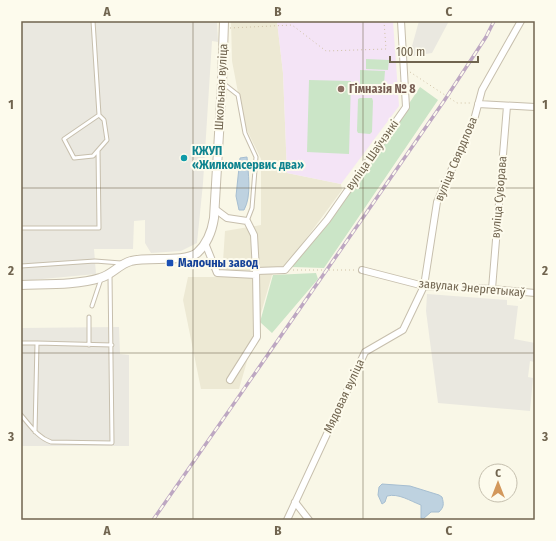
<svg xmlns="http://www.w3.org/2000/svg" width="556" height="541" font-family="'Fira Sans Condensed',sans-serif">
  <rect width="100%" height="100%" fill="#f9f7e7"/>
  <path fill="#ede9d4" d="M231,21H277L283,73L287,173L341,184L342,190L286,266L272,275L239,389H201L183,300L188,277H222L225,231L261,225V159L244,124L232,61Z"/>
  <path fill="#eae8e0" d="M21,21H217L218,42L212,41L203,183L197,243L181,251L151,253L145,243V220L134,221L133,249H94L96,274L21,281Z
    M419,21H449L432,53L413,56L412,46Z
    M427,294L507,300V305L518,306L514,339L535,343V362L530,361L528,377L533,378L530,411L438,403L426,311Z
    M119,327L120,354L129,355V446H21V328Z"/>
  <path fill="#f4e4f6" d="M277,21H393L399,106L341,184L287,173L283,73Z"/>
  <path fill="#cbe5c7" d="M366,59L389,60L388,70L366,69Z
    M360,70L385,71L384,84H360Z
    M309,80L351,81L349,154L307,152Z
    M420,87L438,100L324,268L291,267L330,222Z
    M360,98H372L373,101L372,132L370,134L358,133L357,131L358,99Z
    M316,273L318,279L272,333L260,322L273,275Z"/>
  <path fill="#bed2e0" stroke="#a6bed1" d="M247,157C248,172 252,196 244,210H239L236,196L240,158Z
    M382,484L410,486L439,495L442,497C444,504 444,507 439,512H431L423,519L421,518V505C410,501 399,493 387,496L385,502L382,504L378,495L379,487Z"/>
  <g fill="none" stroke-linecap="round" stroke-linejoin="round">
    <defs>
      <path id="service" d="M93,21L99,115L104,120L107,140L93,156L74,158L64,139L99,115
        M224,84L238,95L245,133L256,157L252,208L247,221
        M21,228H99L98,150
        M21,266L95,261L121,263
        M92,306L101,279
        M21,343H37
        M89,345V317
        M21,415C30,425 37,437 51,442L112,443L110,275
        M35,432L37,343L112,345"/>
      <path id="minor" d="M478,104L535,107
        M215,209L227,218L247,221L254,235L256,271L257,337L230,380
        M205,243L217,273L256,275
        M362,270L424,286L492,289L535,293
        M256,271L285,270L327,220L406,107L401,21
        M492,289L507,106
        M295,502L309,520
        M287,520L365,352L403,330L424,286L437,202L474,120L482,90L521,21"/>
      <path id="tertiary" d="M21,285C44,284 78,285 100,278C112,275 119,264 131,261C148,256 184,263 197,253C207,244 212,231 214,218L222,83L224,21"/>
    </defs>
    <use href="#service" stroke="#c7bfad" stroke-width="5"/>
    <use href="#minor" stroke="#c7bfad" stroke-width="8"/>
    <use href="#tertiary" stroke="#c7bfad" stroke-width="10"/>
    <path stroke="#d0c2a6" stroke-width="1" stroke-dasharray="1 3" stroke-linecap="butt" d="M230,28L292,25L326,51L386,49L384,21
      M410,72L457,103H472
      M293,270H356"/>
    <use href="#service" stroke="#fff" stroke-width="3"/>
    <use href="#minor" stroke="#fff" stroke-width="6"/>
    <use href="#tertiary" stroke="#fff" stroke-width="8"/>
    <defs>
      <path id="rail" d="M153,520L444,101L486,37L494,21"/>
    </defs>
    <use href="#rail" stroke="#bda7c2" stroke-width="3.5"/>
    <use href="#rail" stroke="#fdfbed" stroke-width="2" stroke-dasharray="6" stroke-linecap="butt"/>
  </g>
  <path fill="none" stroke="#70644f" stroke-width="1" stroke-opacity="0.55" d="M193,21V520M363,21V520M21,188H535M21,353H535"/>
  <circle fill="#8d6e63" stroke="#fdfbed" stroke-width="1.5" cx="341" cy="89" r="4"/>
  <circle fill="#0f9aa8" stroke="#fdfbed" stroke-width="1.5" cx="184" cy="158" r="4"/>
  <rect fill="#1a4fb4" stroke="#fdfbed" stroke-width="1.5" x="166" y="259" width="8" height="8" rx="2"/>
  <g text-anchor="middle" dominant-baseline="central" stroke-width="4" stroke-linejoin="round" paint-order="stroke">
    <g font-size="12" fill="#70644f" stroke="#fdfbed">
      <text transform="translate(221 87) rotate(-87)">Школьная вуліца</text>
      <text transform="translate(372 155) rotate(-55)">вуліца Шаўчэнкі</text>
      <text transform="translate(456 159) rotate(-67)">вуліца Свярдлова</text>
      <text transform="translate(499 197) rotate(-85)">вуліца Суворава</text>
      <text transform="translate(472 288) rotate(5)">завулак Энергетыкаў</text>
      <text transform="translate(344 396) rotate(-65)">Мядовая вуліца</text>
    </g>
    <g font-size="12" font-weight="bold" fill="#785e54" stroke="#fdfbed" text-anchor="start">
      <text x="349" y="89">Гімназія № 8</text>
    </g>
    <g font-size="12" font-weight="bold" fill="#0d838f" stroke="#fdfbed" text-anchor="start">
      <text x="192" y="151">КЖУП<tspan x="192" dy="14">«Жилкомсервис два»</tspan></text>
    </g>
    <g font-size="12" font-weight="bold" fill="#164399" stroke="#fdfbed" text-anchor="start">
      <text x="178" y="263">Малочны завод</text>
    </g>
  </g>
  <rect width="556" height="541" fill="none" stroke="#fdfbed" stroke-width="44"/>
  <g transform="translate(498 483)"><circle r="19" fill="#fdfbed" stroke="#c5bfae"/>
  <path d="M0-3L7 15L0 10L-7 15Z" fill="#d3985c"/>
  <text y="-6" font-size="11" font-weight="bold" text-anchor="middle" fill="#70644f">С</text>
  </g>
  <path d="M390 56v6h88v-6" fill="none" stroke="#70644f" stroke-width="2"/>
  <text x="396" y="56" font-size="12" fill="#70644f" stroke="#fdfbed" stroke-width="3" paint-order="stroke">100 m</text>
  <rect x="22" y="22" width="512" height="497" fill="none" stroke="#70644f" stroke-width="1.5"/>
  <g font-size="13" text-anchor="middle" font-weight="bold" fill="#70644f">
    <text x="107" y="16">A</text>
    <text x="278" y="16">B</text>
    <text x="449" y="16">C</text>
    <text x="11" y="109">1</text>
    <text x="545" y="109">1</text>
    <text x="11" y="275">2</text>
    <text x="545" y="275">2</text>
    <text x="11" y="441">3</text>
    <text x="545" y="441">3</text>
    <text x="107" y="535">A</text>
    <text x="278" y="535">B</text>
    <text x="449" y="535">C</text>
  </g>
</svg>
